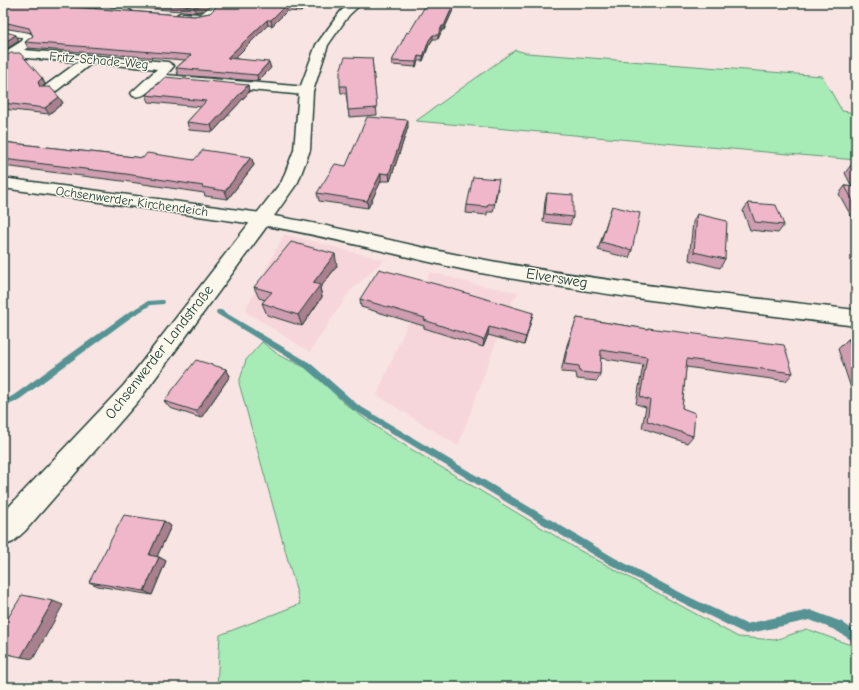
<svg xmlns="http://www.w3.org/2000/svg" width="859" height="690" font-family="'Comic Neue',sans-serif">
  <rect width="100%" height="100%" fill="#f8e4e2"/>
  <filter id="ink" filterUnits="userSpaceOnUse"><feTurbulence type="fractalNoise" baseFrequency=".025" numOctaves="2"/><feDisplacementMap in="SourceGraphic" scale="8" xChannelSelector="R" yChannelSelector="G"/><feConvolveMatrix kernelMatrix="1 2 1 2 8 2 1 2 1" color-interpolation-filters="sRGB"/></filter>
  <g filter="url(#ink)">
    <path fill="#f6d6db" d="M284,234L384,260L349,292L310,352L245,311Z
      M430,272L474,284L518,292L506,314L458,446L377,395Z"/>
    <path fill="#a7ecb7" stroke="#639476" d="M515,50L527,53L822,76L842,111L856,113V160L416,121Z
      M262,342L280,356L309,369L345,404L386,434L577,549L738,637L775,640L807,629L856,647V687H217L220,635L300,604L239,383L246,360Z"/>
    <g fill="none" stroke-linecap="round" stroke-linejoin="round">
      <path fill="#579394" fill-rule="evenodd" d="M162,300H164L165,302L164,304L151,305L130,318L20,399L3,408V401L14,395L126,314L148,301Z
        M217,310H221L310,363L358,405L615,558L687,596L746,624L810,610L842,622L856,632V643L835,630L810,620L746,634L681,602L609,564L352,409L304,367L217,314L216,312Z"/>
      <defs>
        <path id="minor" d="M101,3H113L109,7L128,9L133,12L128,15L95,12L94,10Z
          M214,3H226L207,19H180L175,16L180,13L201,14Z
          M3,29C14,30 27,28 35,38L34,43L24,50L168,62L174,66L166,75L306,87L311,88L313,91L311,94L306,95L158,82C151,89 144,99 133,96L131,93L157,69L92,63L55,92H45L43,89L45,86L78,62L14,57L7,60L3,59V53L22,41L23,39L20,37L3,35Z
          M3,178L261,213L267,215L270,219L267,223L261,225L3,188Z"/>
        <path id="tertiary" d="M351,3H362L349,15L328,45L313,91L310,150L298,182L274,216C342,227 408,246 475,258C601,282 729,295 856,310V326C729,310 602,296 476,272C406,258 337,238 267,226L140,399L25,531L13,542L3,546V513L124,385L282,181L294,150L299,91L316,45L341,11Z"/>
      </defs>
      <use href="#minor" stroke="#1f3d34" stroke-width="3"/>
      <use href="#tertiary" stroke="#1f3d34" stroke-width="3"/>
      <use href="#minor" fill="#fbf7ec" fill-rule="evenodd"/>
      <use href="#tertiary" fill="#fbf7ec" fill-rule="evenodd"/>
    </g>
    <path fill="#ce9daf" stroke="#1f3d34" d="M3,3L58,5L59,6L194,16L210,13L220,3H310L301,12L287,11L272,26L268,25L234,58L271,68L258,81L178,75L176,68L185,60L28,48L25,42L33,36L32,33L3,28Z
      M68,3H99L96,5Z
      M111,3H213L203,11L196,12L112,6Z
      M456,3L444,30H442L438,39H433L429,45L423,61H418L416,67L392,65V61L409,33Z
      M3,55L42,78L45,84L43,87L59,97L63,103L49,114L3,109Z
      M372,58L377,115L349,117L346,93H341L340,86Z
      M248,85L249,92L213,132L189,130L187,122L201,107L149,102L146,95Z
      M408,127L390,181H381L368,208L319,201L317,193L346,166Z
      M3,142L143,158L194,160L251,157L254,165L228,199L205,196L204,193L130,182L3,166Z
      M851,165H856V225L839,194L845,186L852,187L845,173Z
      M498,188L493,212H487V215L466,213L467,205Z
      M547,193L573,217L570,225L543,222L545,201Z
      M748,203L784,225L778,233L750,230L743,211Z
      M612,206L632,250L629,258L598,250Z
      M697,214L725,259L720,268L689,260L693,222Z
      M337,266L320,288L322,297L302,326L267,315L262,303L265,300L259,298L254,287Z
      M360,299L533,313L524,345L488,335L483,347L424,328V326L361,307Z
      M577,318L647,329L648,328L793,373L786,381L686,367L682,408L693,436L687,443L642,428L646,407L636,404L643,365L600,358V374L597,381L577,379L576,373L561,372L567,345Z
      M848,339L856,340V389L851,388L838,349Z
      M226,369L230,376L201,418L170,408L164,401Z
      M164,521L171,526L157,556L159,557L166,561L152,595L98,586L89,582Z"/>
    <path fill="#a8808e" stroke="#1f3d34" d="M54,3H61L56,6Z
      M204,3H213L203,11L196,12L194,7Z
      M304,3H310L301,12L300,6Z
      M454,3H456L444,30V26Z
      M286,5L287,11L272,26L271,20Z
      M267,20L268,25L229,64L227,58Z
      M442,26V30L438,39V35Z
      M16,35L19,41L3,51V43Z
      M433,35V39L429,45L423,61V57L429,40Z
      M418,56V61L416,67V62Z
      M269,62L271,68L258,81L257,75Z
      M42,78L45,84L42,88L40,87L38,82Z
      M248,85L249,92L213,132L211,125Z
      M59,97L63,103L49,114L45,108Z
      M408,120V127L390,181L389,174Z
      M251,157L254,165L228,199L225,191Z
      M381,173V181L368,208L367,201Z
      M335,254L337,266L320,288L322,297L302,326L298,315L313,283Z
      M533,313L531,321L524,345L526,337Z
      M489,327L488,335L483,347L484,340Z
      M226,369L230,376L201,418L196,411Z
      M164,521L171,526L156,559L149,555Z
      M159,557L166,561L152,595L144,591Z
      M53,601L63,605L33,659L21,657Z"/>
    <path fill="#f0b7cb" stroke="#1f3d34" d="M3,3H55L59,6L194,16L210,13L220,3H304L300,6L286,5L271,20H267L227,58L269,62L257,75L176,68L191,55L25,42L33,36L29,28L3,22Z
      M144,3H204L202,5L194,7Z
      M427,3H454L444,26H442L438,35H433L429,40L423,57L418,56L416,62L392,61L407,32L409,33Z
      M3,31L16,35L3,43Z
      M11,53H20L42,78L38,82L40,87H50L59,97L45,108L3,103V55L6,56Z
      M345,57L372,58L377,108L348,110L346,86H340V71Z
      M165,77L248,85L211,125L187,122L206,101L146,95Z
      M367,117L408,120L389,174L381,173L367,201L317,193L335,164L346,166Z
      M3,142L143,158L147,153L194,160L203,150L251,157L225,191L202,187L203,186L126,174L3,159Z
      M851,165H856V176Z
      M473,177L499,179L494,204H488L487,207L467,205Z
      M845,186L856,187V206Z
      M547,193L573,195V217L545,214Z
      M748,203L776,205L784,225L755,222Z
      M612,206L640,213L632,250L601,242Z
      M697,214L727,221L725,259L694,252Z
      M291,242L335,254L313,283L320,285L298,315L262,303L272,292L254,287Z
      M379,269L443,286L533,313L526,337L489,327L484,340L424,320L425,318L360,299Z
      M577,318L648,329V328L784,345L793,373L687,359L682,408L695,413L693,436L647,421L650,400L640,397L647,357L601,350L600,374L580,372L579,366L564,364L570,337Z
      M848,339L856,340V359Z
      M196,360L226,369L196,411L164,401Z
      M124,515L164,521L149,555L159,557L144,591L89,582Z
      M22,595L53,601L21,657L3,653V626Z"/>
  </g>
  <g text-anchor="middle" dominant-baseline="central" stroke-width="3" stroke-linejoin="round" paint-order="stroke">
    <g font-size="13" fill="#1f3d34" stroke="#fbf7ec">
      <text transform="translate(99 60) rotate(5)">Fritz-Schade-Weg</text>
      <text transform="translate(132 201) rotate(8)">Ochsenwerder Kirchendeich</text>
    </g>
    <g font-size="15" fill="#1f3d34" stroke="#fbf7ec">
      <text transform="translate(557 278) rotate(9)">Elversweg</text>
      <text transform="translate(159 352) rotate(-52)">Ochsenwerder Landstraße</text>
    </g>
  </g>
  <rect width="859" height="690" fill="none" stroke="#fbf7ec" stroke-width="16"/>
  <rect x="8" y="8" width="843" height="674" fill="none" stroke="#1f3d34" stroke-width="1.5" filter="url(#ink)"/>
</svg>
